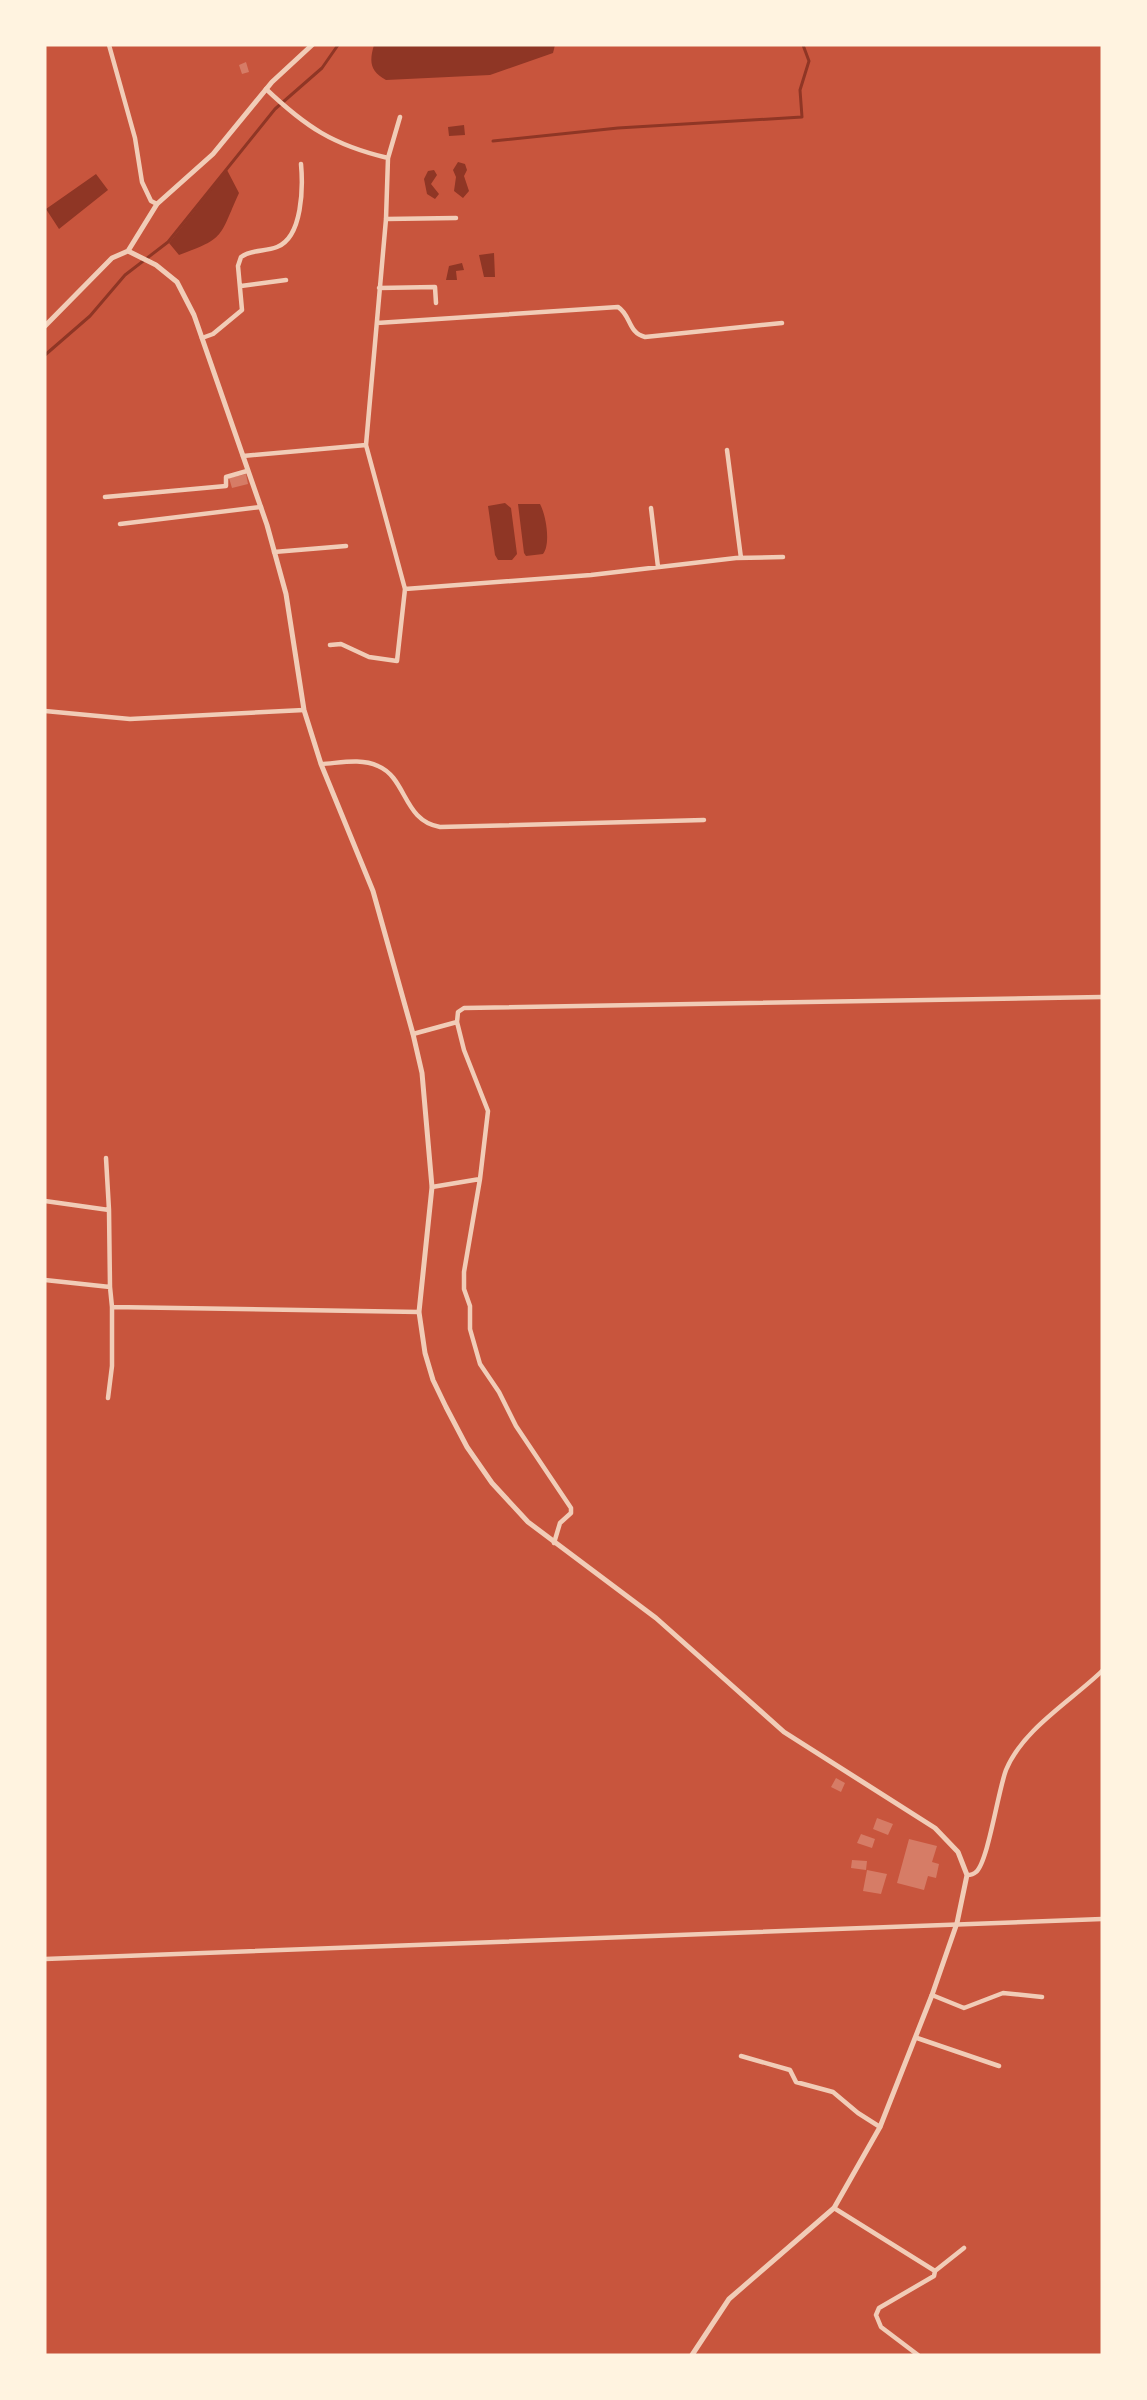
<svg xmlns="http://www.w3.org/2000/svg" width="1147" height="2400" font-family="'Golos Text',sans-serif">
  <rect width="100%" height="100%" fill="#c8553d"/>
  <path fill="#8f3625" d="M374,45H555L553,53L490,75L386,80C370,71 369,62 374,45Z
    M464,125L465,135L449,136L448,127Z
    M458,162L465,164L467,170L464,176L469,191L463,198L454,191L456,177L453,170Z
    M227,170L239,193C219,237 226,238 179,255L169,243Z
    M434,170L437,175L431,184L439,194L435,199L427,194L424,179L428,171Z
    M96,174L108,190L59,229L46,209Z
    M494,253L495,277H484L479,255Z
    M462,263L464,270L456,271L457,280H446L449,266Z
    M505,503L511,508L517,554L512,560H498L495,555L488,506Z
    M518,504H540C546,515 551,544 543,554L526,556L524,553Z"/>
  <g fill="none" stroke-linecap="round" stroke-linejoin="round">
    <path stroke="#8f3625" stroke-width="3" d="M493,141L618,128L802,117L800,90L809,61L803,45
      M45,355L90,316L125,275L168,242L275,109L322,68L338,45"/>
  </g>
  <path fill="#d67c66" d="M246,62L249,72L242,74L239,65Z
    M246,474L248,484L232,488L229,478Z
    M836,1778L845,1783L841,1792L831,1787Z
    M877,1818L893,1824L888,1835L873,1829Z
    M861,1834L875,1839L872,1848L857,1843Z
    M909,1839L937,1846L932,1862L939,1864L936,1878L928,1876L924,1890L897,1883Z
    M852,1860L867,1861L866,1870L851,1868Z
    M867,1870L887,1874L881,1894L863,1891Z"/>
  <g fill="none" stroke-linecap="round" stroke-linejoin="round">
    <path stroke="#f1ccb7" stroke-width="4.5" d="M109,45L135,138L142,182L151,201L157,204
      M266,89C306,127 333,145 388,158
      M386,219L456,218
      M241,286L286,280
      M379,288L435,287L436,303
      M377,323L618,307C631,315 628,333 645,337L782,323
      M202,338L213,334L242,310L238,266L241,257C252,249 265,252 277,247C303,237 303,186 301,164
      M366,445L405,589L591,575L736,558L783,557
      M727,450L741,558
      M243,456L366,445L386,219L388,158L400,117
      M105,497L226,486V477L247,471
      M651,508L658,567
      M120,524L261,507
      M274,552L346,546
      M330,645L341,644L369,657L397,661L405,589
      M45,711L130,719L304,710
      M321,764C340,763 361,758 378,766C407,778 403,821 440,827L704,820
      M457,1022L458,1012L464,1008L1102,997
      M413,1034L457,1022L464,1050L488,1111L480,1179L432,1187
      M106,1158L109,1210
      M480,1179L464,1272V1289L470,1306V1329L480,1364L499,1392L516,1426L571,1508V1513L560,1523L554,1543
      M45,1201L109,1210L110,1287
      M45,1280L110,1287L112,1307L419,1312
      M108,1398L112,1366V1307
      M967,1875C970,1875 974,1874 976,1872C988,1862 998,1791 1006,1770C1023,1729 1071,1701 1102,1671
      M45,1959L1102,1919
      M932,1995L964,2008L1003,1993L1042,1997
      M917,2038L999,2066
      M741,2056L790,2070L796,2082L833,2092L858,2113L880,2127
      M834,2208L935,2271L964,2248
      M918,2355L881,2327L876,2315L879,2308L934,2276L935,2271"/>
    <path stroke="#f1ccb7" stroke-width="5" d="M128,251L156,265L177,282L194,315L267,525L286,594L304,710L321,764L373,891L413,1034L422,1073L432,1187L419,1312L425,1353L433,1380L446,1407L467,1447L492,1483L528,1522L656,1618L784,1732L935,1828L958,1852L967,1875L957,1923L932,1995L880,2127L834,2208L729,2299L692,2355
      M128,251L157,204L213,154L272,82L312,45
      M45,326L112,258L128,251"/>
  </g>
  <rect width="1147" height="2400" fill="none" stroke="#fff3e0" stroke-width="93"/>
</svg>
